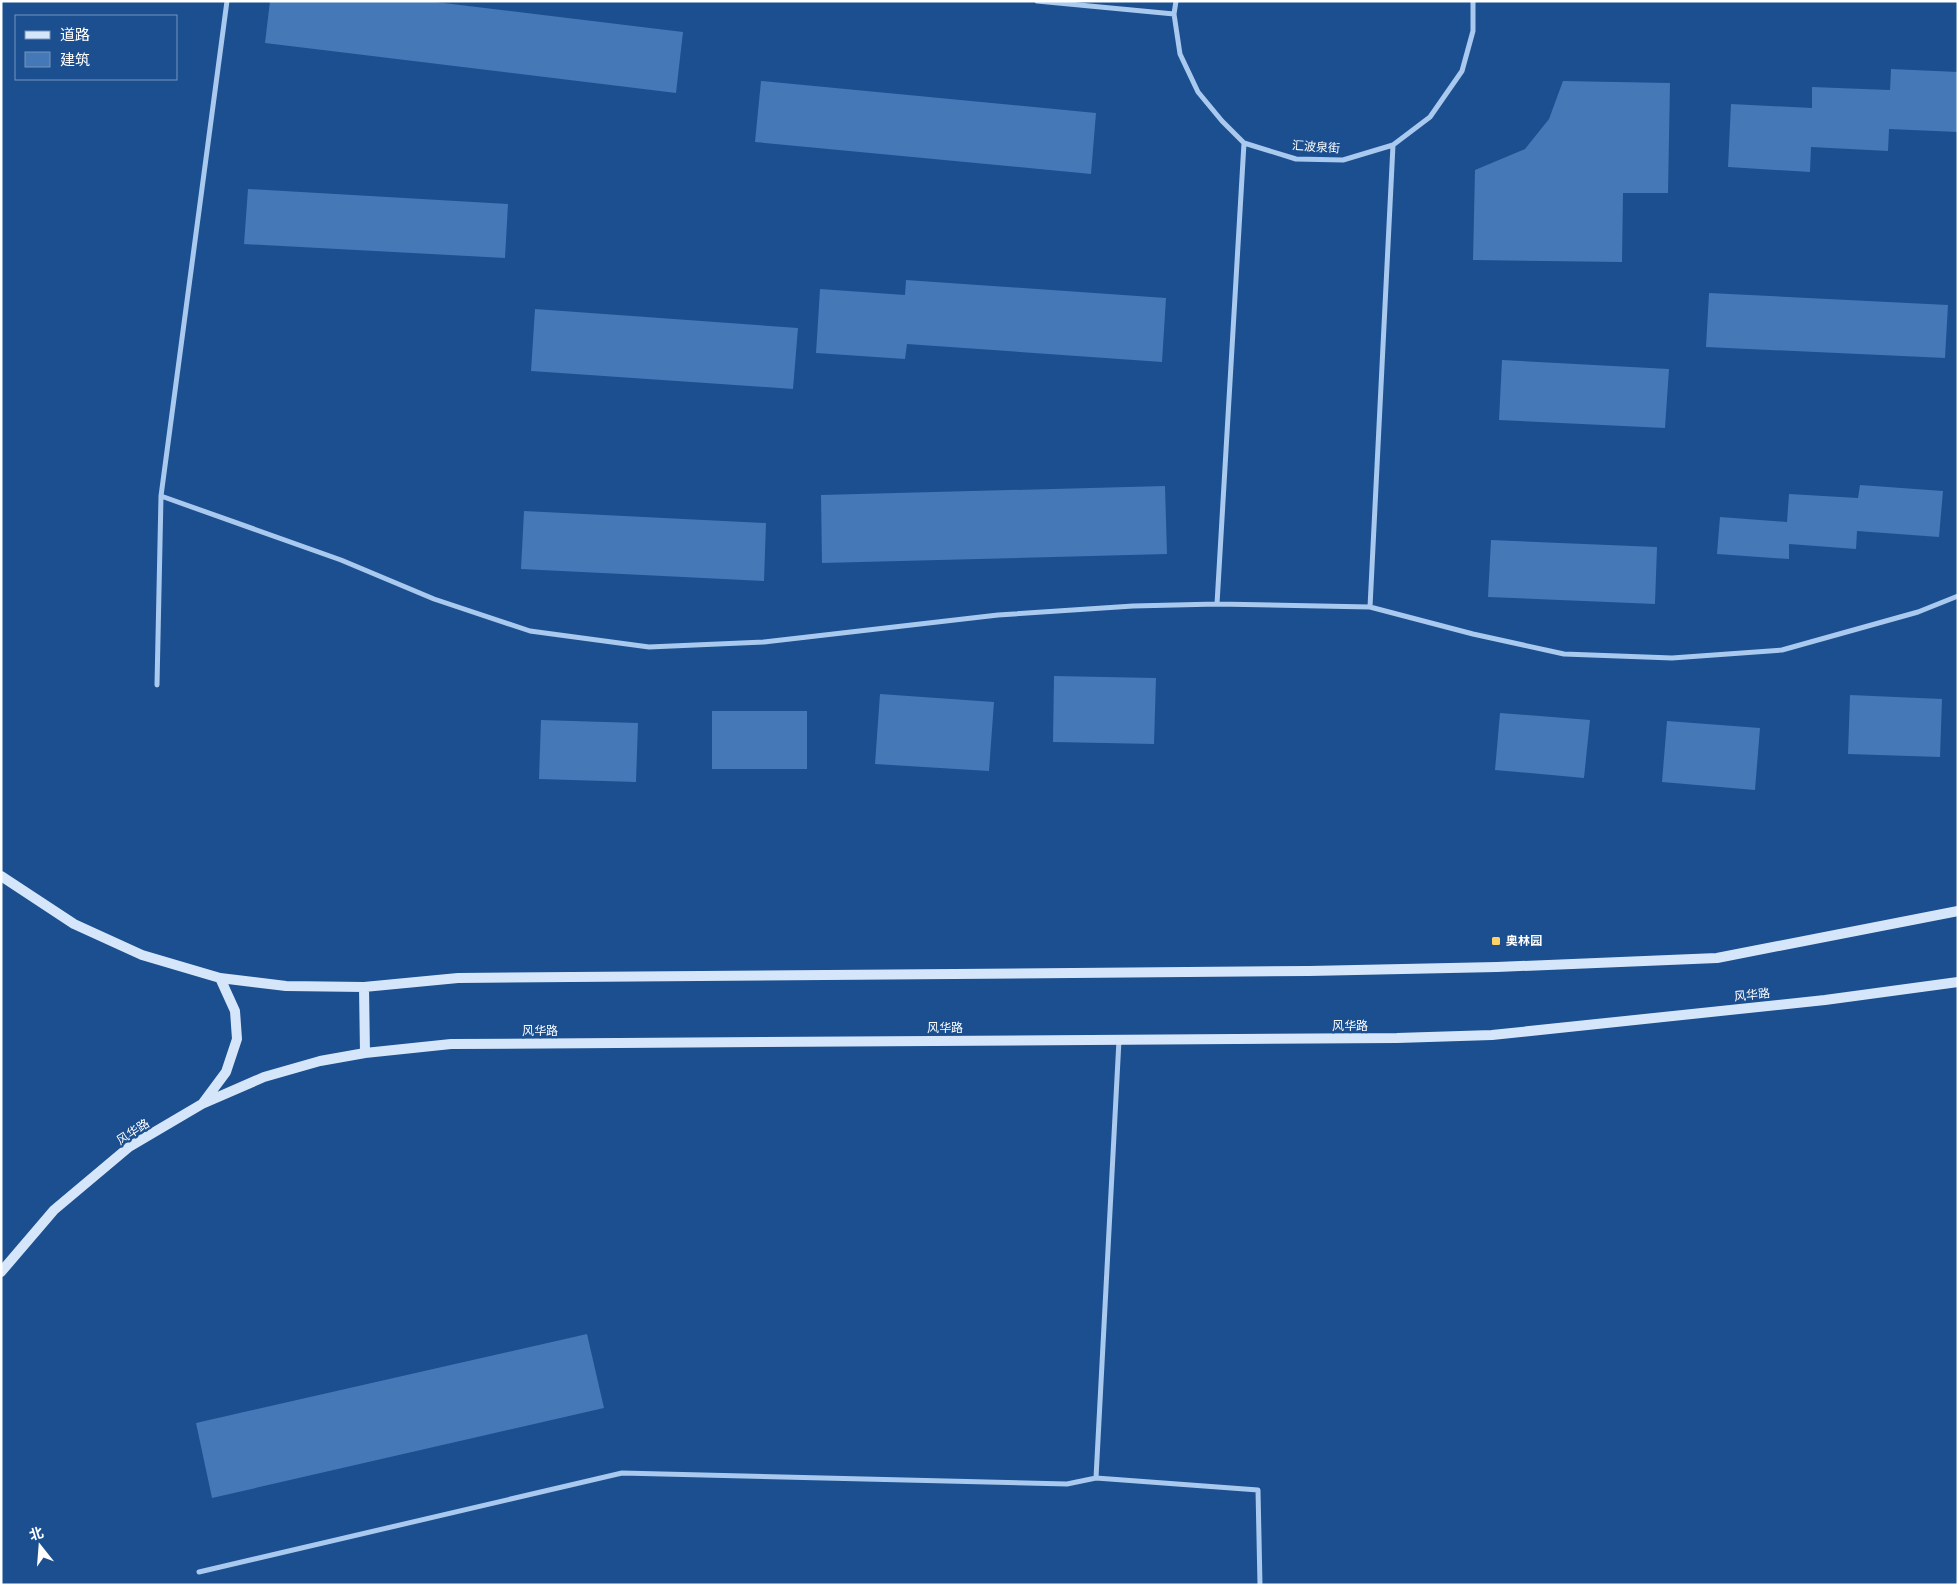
<svg xmlns="http://www.w3.org/2000/svg" width="1959" height="1586" font-family="'Archivo Narrow','Noto Sans SC',sans-serif">
  <rect width="100%" height="100%" fill="#1b4f8f"/>
  <path fill="#4478b7" d="M270,1H427L683,32L676,93L265,43Z
    M1891,69L1958,72V132L1889,129L1888,151L1811,147L1810,172L1728,167L1731,104L1812,108V87L1890,90Z
    M761,81L1096,113L1091,174L755,142Z
    M1563,81L1670,83L1668,193H1623L1622,262L1473,260L1475,170L1525,149L1549,119Z
    M248,189L508,204L505,258L244,244Z
    M906,280L1166,298L1162,362L907,344L905,359L816,353L820,289L905,295Z
    M1709,293L1948,305L1945,358L1706,347Z
    M535,309L798,328L793,389L531,371Z
    M1502,360L1669,369L1665,428L1499,420Z
    M1860,485L1943,491L1939,537L1857,531L1856,549L1789,544V559L1717,554L1720,517L1787,522L1789,494L1858,498Z
    M1165,486L1167,554L822,563L821,495Z
    M524,511L766,523L764,581L521,569Z
    M1491,540L1657,547L1655,604L1488,597Z
    M1054,676L1156,678L1154,744L1053,742Z
    M880,694L994,702L989,771L875,764Z
    M1850,695L1942,699L1940,757L1848,754Z
    M712,711H807V769H712Z
    M1500,713L1590,720L1584,778L1495,770Z
    M541,720L638,723L636,782L539,779Z
    M1667,721L1760,728L1755,790L1662,782Z
    M587,1334L604,1408L212,1498L196,1423Z"/>
  <g fill="none" stroke-linecap="round" stroke-linejoin="round">
    <path stroke="#a9c9ee" stroke-width="5" d="M1037,1L1174,14
      M1176,1L1174,14L1180,54L1198,92L1222,121L1244,143L1296,159L1343,160L1393,145L1430,117L1462,71L1473,31V1
      M161,496L341,560L434,599L530,631L649,647L764,642L998,615L1133,606L1217,604L1370,607L1473,634L1564,654L1672,658L1782,650L1918,612L1958,596
      M1217,604L1244,143
      M1370,607L1393,145
      M157,685L161,496L227,1
      M1119,1040L1096,1478L1258,1490L1260,1585
      M199,1572L622,1473L1067,1484L1096,1478"/>
    <path stroke="#d6e6fa" stroke-width="10" d="M1,876L74,924L142,955L220,978L286,986L364,987L458,978L1309,971L1497,967L1717,958L1958,911
      M364,987L365,1053
      M203,1103L226,1072L237,1039L235,1011L220,978
      M1,1272L54,1210L129,1147L202,1104L264,1077L320,1061L365,1053L451,1044L1397,1038L1492,1035L1825,1000L1958,982"/>
  </g>
  <rect fill="#ffd166" stroke="#1b4f8f" stroke-width="2" x="1491" y="936" width="10" height="10" rx="2.5"/>
  <g text-anchor="middle" dominant-baseline="central" stroke-width="4.5" stroke-linejoin="round" paint-order="stroke">
    <g font-size="12" fill="#fff" stroke="#1b4f8f">
      <text transform="translate(1316 147) rotate(4)">汇波泉街</text>
      <text transform="translate(1752 995) rotate(-6)">风华路</text>
      <text x="1350" y="1026">风华路</text>
      <text x="945" y="1028">风华路</text>
      <text x="540" y="1031">风华路</text>
      <text transform="translate(133 1132) rotate(-33)">风华路</text>
    </g>
    <g font-size="12" font-weight="bold" fill="#fff" stroke="#1b4f8f" text-anchor="start">
      <text x="1506" y="941">奥林园</text>
    </g>
  </g>
  <rect width="1959" height="1586" fill="none" stroke="#ffffff" stroke-width="5"/>
  <rect x="15" y="15" width="162" height="65" fill="#1b4f8f" stroke="#7695bc"/>
  <rect x="25" y="31" width="25" height="8" fill="#d6e6fa" stroke="#7695bc"/>
  <text x="60" y="40" font-size="15" fill="#ffffff">道路</text>
  <rect x="25" y="52" width="25" height="15" fill="#4478b7" stroke="#7695bc"/>
  <text x="60" y="65" font-size="15" fill="#ffffff">建筑</text>
  <g transform="translate(40 1546) rotate(343)" stroke="#1b4f8f" stroke-width="4" paint-order="stroke">
  <path d="M0-4L9 19L0 12L-9 19Z" fill="#ffffff"/>
  <text y="-8" font-size="14" font-weight="bold" text-anchor="middle" fill="#ffffff">北</text>
  </g>
</svg>
